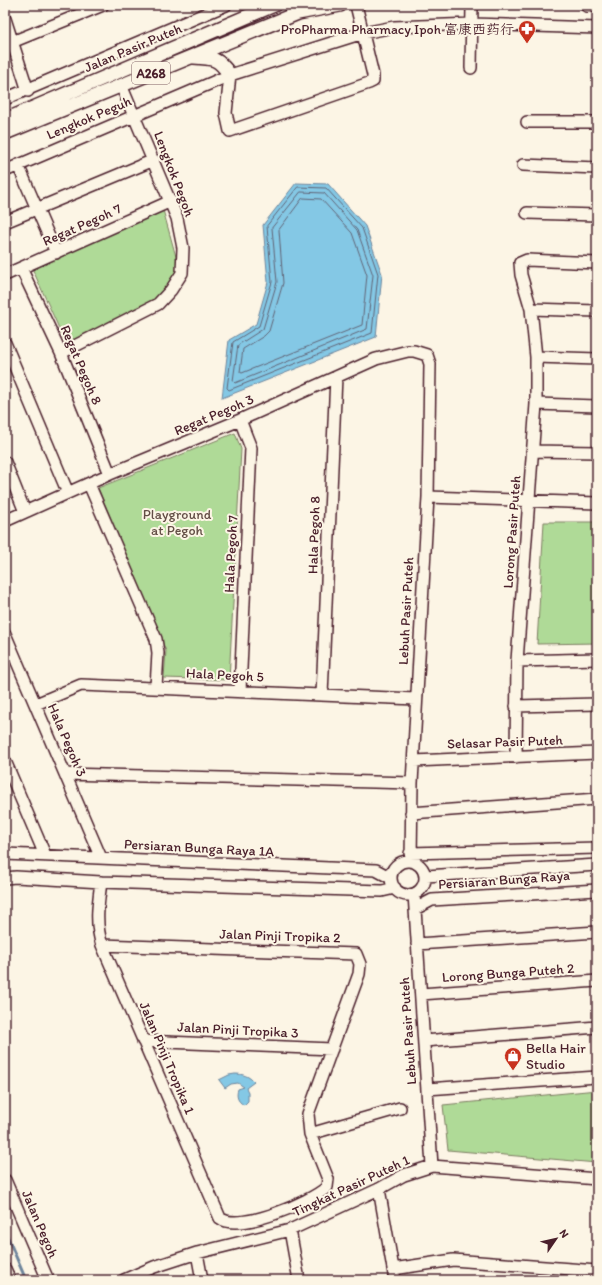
<svg xmlns="http://www.w3.org/2000/svg" width="602" height="1285" font-family="Itim,'LXGW WenKai TC',sans-serif">
  <rect width="100%" height="100%" fill="#fcf5e5"/>
  <filter id="ink" filterUnits="userSpaceOnUse"><feTurbulence type="fractalNoise" baseFrequency=".025" numOctaves="2"/><feDisplacementMap in="SourceGraphic" scale="8" xChannelSelector="R" yChannelSelector="G"/><feConvolveMatrix kernelMatrix="1 2 1 2 8 2 1 2 1" color-interpolation-filters="sRGB"/></filter>
  <g filter="url(#ink)">
    <path fill="#afda97" stroke="#7c7c61" d="M163,210L180,271L155,299L66,344L32,268Z
      M235,433L241,449L229,680L164,678L166,651L98,488Z
      M544,522H597V643L537,644Z
      M597,1090V1163L448,1150L443,1105Z"/>
    <path fill="#84c8e5" stroke="#6d849b" d="M296,183L328,184L365,226L382,274L376,337L222,398L229,340L256,324L268,282L263,225Z
      M235,1074C243,1074 249,1076 254,1082L246,1088L248,1092V1101L244,1105C237,1101 236,1096 238,1089L244,1087L238,1083L231,1084L225,1088L219,1080L229,1075Z"/>
    <g fill="none" stroke-linecap="round" stroke-linejoin="round">
      <path stroke="#616375" stroke-width="1" d="M298,187L326,188L362,228L378,274L372,333L229,390L227,388L233,342L259,326L272,282L267,226Z
        M301,192L324,193L357,230L373,275L367,329L235,383L233,381L238,345L263,329L277,282L272,228Z
        M303,198L321,199L352,233L367,275L362,325L242,373L240,372L243,349L264,336L269,331L283,283L279,230Z"/>
      <path stroke="#6d849b" stroke-width="3" d="M5,1231L26,1280"/>
      <defs>
        <path id="minor" d="M5,19L28,91
          M12,42L103,5
          M471,68L472,5
          M230,75L226,113L230,131L369,83L373,81V75L356,5
          M5,99L226,5
          M527,122H597
          M18,165L56,253
          M523,165L597,168
          M5,171L230,75L363,33L394,27L472,24L597,28
          M527,213L597,215
          M5,222L154,160
          M21,268L61,353L110,474
          M5,275L171,201
          M531,309L597,311
          M5,343L68,493
          M61,353L158,304L171,290L182,273L183,248L177,218L121,85
          M536,357L597,359
          M536,404L597,406
          M532,451L597,452
          M5,462L25,512
          M89,484L156,639L158,653L156,687
          M428,497L597,503
          M5,521L110,474L240,420L376,359L408,351H414L427,355L430,364L428,497L412,783L411,860
          M5,634L101,858
          M517,661L597,659
          M240,691L251,448L240,420
          M322,695L336,377
          M36,704L81,685L416,699
          M516,706L597,704
          M516,757L517,661L536,404V357L531,309L521,275L520,263L527,260L597,263
          M5,761L45,855
          M414,761L597,753
          M65,774L412,783
          M411,813L597,799
          M410,853L597,848
          M5,854L376,870L391,878
          M391 878a17 17 0 1 1 34 0a17 17 0 1 1-34 0Z
          M426,876L597,865
          M5,878L16,877L101,882L382,891L395,888
          M101,882C98,904 95,924 102,945L220,1218C239,1233 311,1202 327,1187L328,1179L310,1134L308,1114L359,974L360,964L356,954L102,945
          M414,894L432,1166
          M415,909L432,900L597,890
          M417,944L597,932
          M421,994L597,981
          M143,1041L332,1049
          M424,1041L597,1027
          M427,1089L597,1077
          M310,1134L400,1108
          M5,1180L48,1280
          M379,1189L395,1280
          M290,1230L299,1280
          M197,1253L202,1280
          M5,1269L10,1280
          M393,1269L453,1260L597,1271
          M124,1280L154,1267L197,1253L290,1230L379,1189L404,1175L432,1166L597,1179"/>
        <path id="major" d="M587,5H597
          M193,57C214,58 218,58 230,75
          M5,120L274,5
          M5,133L298,13L340,5"/>
      </defs>
      <use href="#minor" stroke="#4a1f2b" stroke-width="14"/>
      <use href="#major" stroke="#4a1f2b" stroke-width="16"/>
      <use href="#minor" stroke="#fcf5e5" stroke-width="11"/>
      <use href="#major" stroke="#fcf5e5" stroke-width="13"/>
    </g>
  </g>
  <defs>
    <symbol id="pharmacy-pin" viewBox="-11 -11 22 30"><path d="M0 17L-7.5 6A9.5 9.5 0 1 1 7.5 6Z" fill="#c8321e" stroke="#fcf5e5"/><path d="M-2-6h4v4h4v4h-4v4h-4v-4h-4v-4h4Z" fill="#fff"/></symbol>
    <symbol id="shop-pin" viewBox="-11 -11 22 30"><path d="M0 17L-7.5 6A9.5 9.5 0 1 1 7.5 6Z" fill="#c8321e" stroke="#fcf5e5"/><path d="M-5-2.5h2.3a2.7 3.5 0 0 1 5.4 0H5L5.5 6h-11ZM-1.5-2.5h3a1.5 2.3 0 0 0-3 0Z" fill="#fff"/></symbol>
  </defs>
  <g fill-rule="evenodd">
    <use href="#pharmacy-pin" x="517" y="19" width="20" height="27"/>
    <use href="#shop-pin" x="503" y="1046" width="20" height="27"/>
  </g>
  <g text-anchor="middle" dominant-baseline="central" stroke-width="4" stroke-linejoin="round" paint-order="stroke">
    <rect fill="#fcf5e5" stroke="#7f5f63" stroke-width="1" x="132" y="62" width="38" height="22" rx="3"/>
    <g font-size="13" font-weight="bold" fill="#4a1f2b">
      <text x="151" y="73">A268</text>
    </g>
    <g font-size="14" fill="#4a1f2b" stroke="#fcf5e5" text-anchor="end">
      <text x="514" y="29">ProPharma Pharmacy Ipoh 富康西药行</text>
      <text x="526" y="1048" text-anchor="start">Bella Hair<tspan x="526" dy="16">Studio</tspan></text>
    </g>
    <g font-size="14" fill="#4a1f2b" stroke="#fcf5e5">
      <text transform="translate(133 48) rotate(-23)">Jalan Pasir Puteh</text>
      <text transform="translate(89 118) rotate(-23)">Lengkok Peguh</text>
      <text transform="translate(174 174) rotate(69)">Lengkok Pegoh</text>
      <text transform="translate(82 225) rotate(-24)">Regat Pegoh 7</text>
      <text transform="translate(81 365) rotate(67)">Regat Pegoh 8</text>
      <text transform="translate(214 415) rotate(-23)">Regat Pegoh 3</text>
      <text transform="translate(512 532) rotate(-86)">Lorong Pasir Puteh</text>
      <text transform="translate(314 535) rotate(-88)">Hala Pegoh 8</text>
      <text transform="translate(231 554) rotate(-87)">Hala Pegoh 7</text>
      <text transform="translate(406 611) rotate(-87)">Lebuh Pasir Puteh</text>
      <text transform="translate(225 675) rotate(3)">Hala Pegoh 5</text>
      <text transform="translate(67 740) rotate(67)">Hala Pegoh 3</text>
      <text transform="translate(505 742) rotate(-2)">Selasar Pasir Puteh</text>
      <text transform="translate(199 848) rotate(3)">Persiaran Bunga Raya 1A</text>
      <text transform="translate(504 880) rotate(-4)">Persiaran Bunga Raya</text>
      <text transform="translate(280 936) rotate(2)">Jalan Pinji Tropika 2</text>
      <text transform="translate(508 973) rotate(-4)">Lorong Bunga Puteh 2</text>
      <text transform="translate(238 1030) rotate(3)">Jalan Pinji Tropika 3</text>
      <text transform="translate(408 1031) rotate(-94)">Lebuh Pasir Puteh</text>
      <text transform="translate(167 1058) rotate(67)">Jalan Pinji Tropika 1</text>
      <text transform="translate(351 1186) rotate(-25)">Tingkat Pasir Puteh 1</text>
      <text transform="translate(40 1224) rotate(67)">Jalan Pegoh</text>
    </g>
    <g font-size="14" fill="#634e46" stroke="#fcf5e5">
      <text x="177" y="514">Playground<tspan x="177" dy="16">at Pegoh</tspan></text>
    </g>
  </g>
  <rect width="602" height="1285" fill="none" stroke="#fcf5e5" stroke-width="20"/>
  <rect x="10" y="10" width="582" height="1265" fill="none" stroke="#4a1f2b" stroke-width="1.5" filter="url(#ink)"/>
  <g transform="translate(556 1239) rotate(56)" stroke="#fcf5e5" stroke-width="3" paint-order="stroke">
  <path d="M0-3L7 15L0 10L-7 15Z" fill="#4a1f2b"/>
  <text y="-6" font-size="11" font-weight="bold" text-anchor="middle" fill="#4a1f2b">N</text>
  </g>
</svg>
